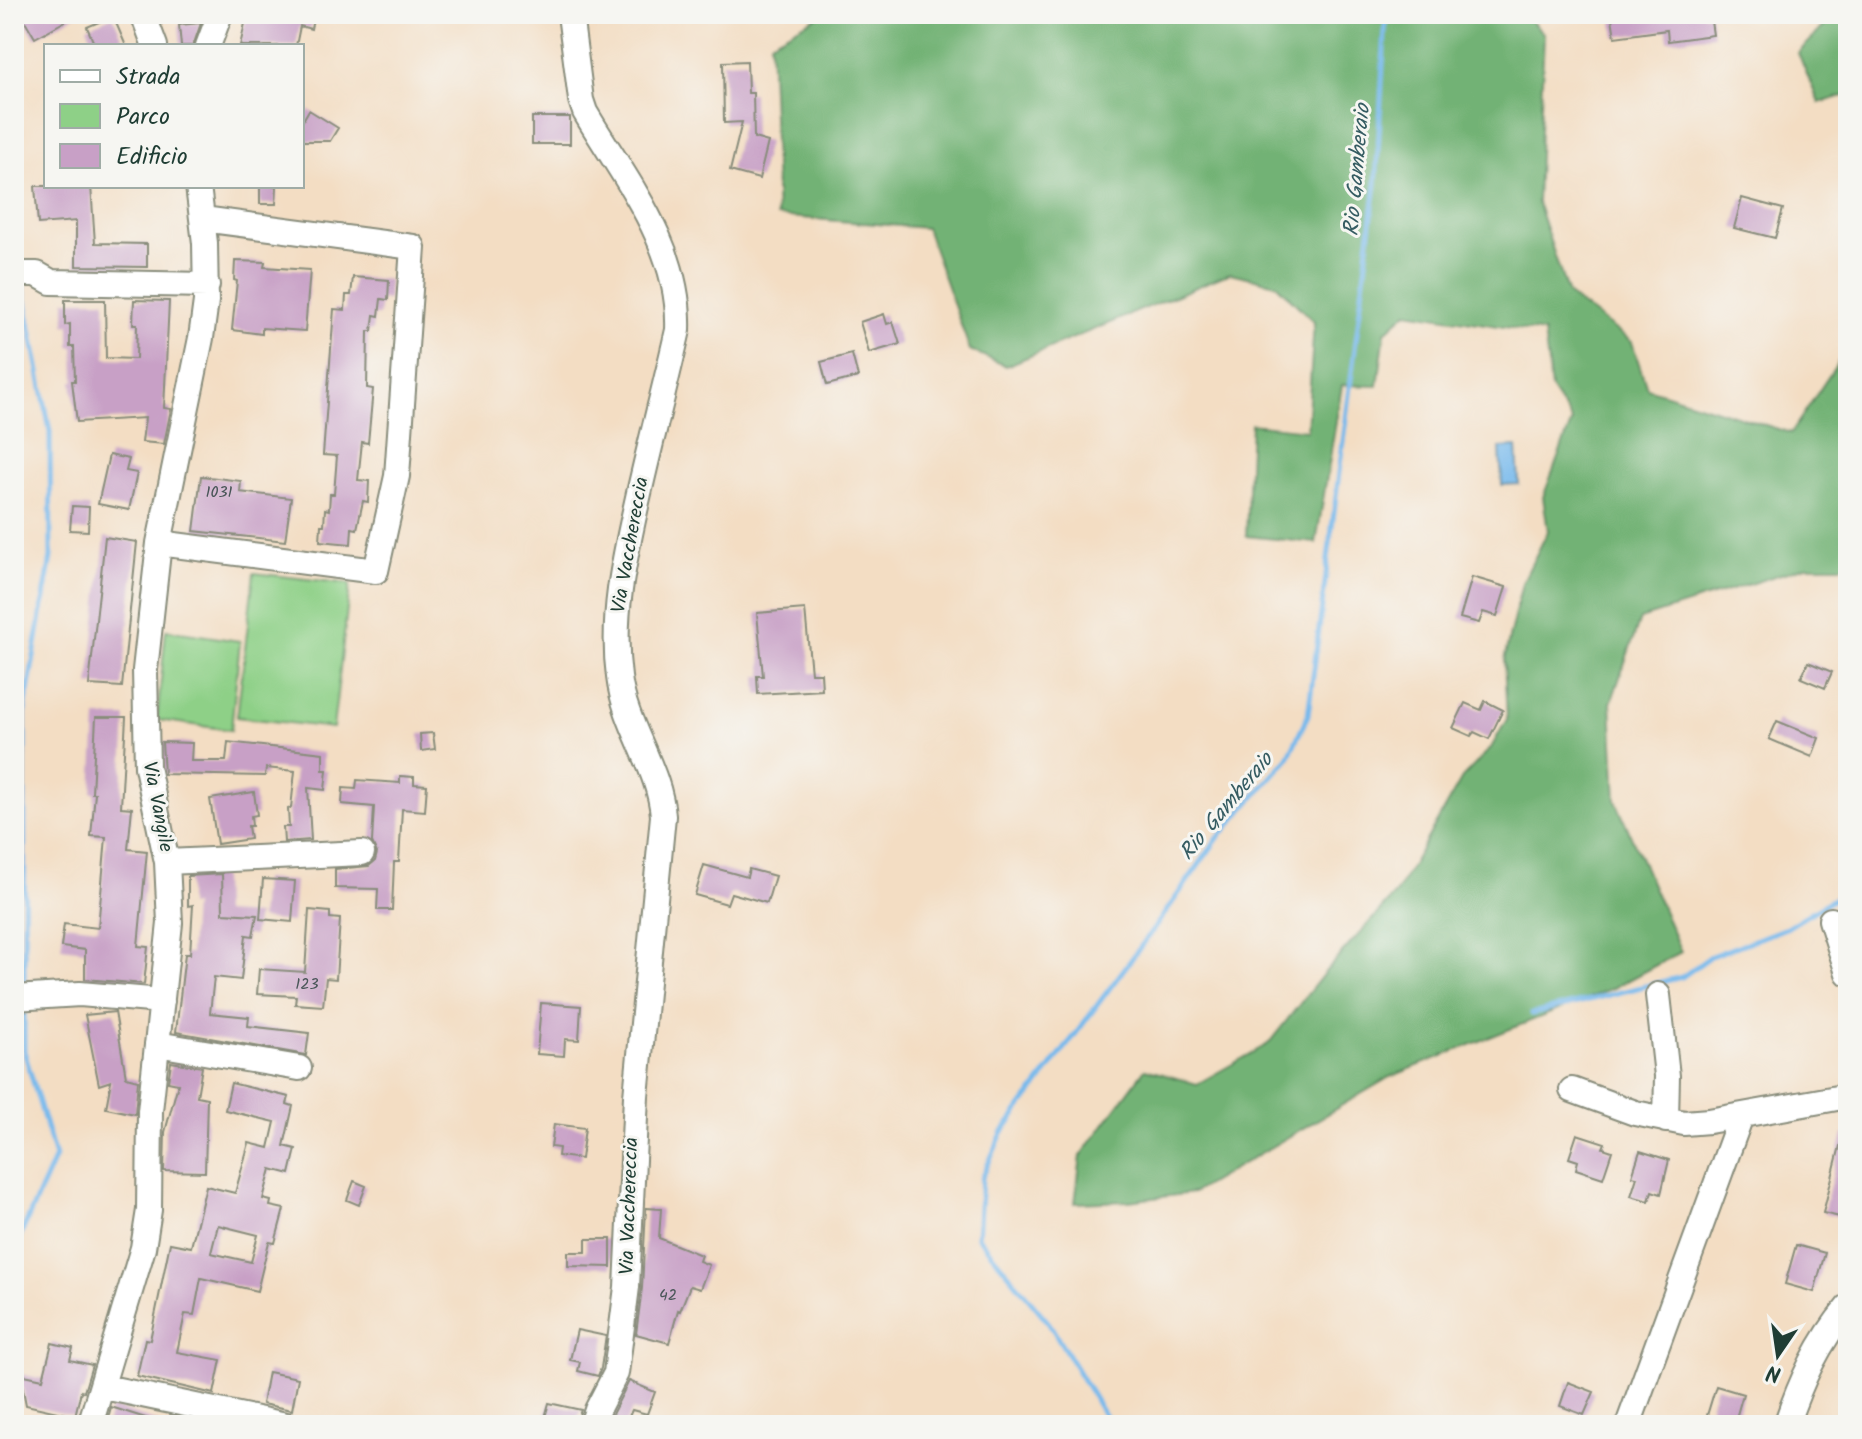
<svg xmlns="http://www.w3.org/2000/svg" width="1862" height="1439" font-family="Kalam,sans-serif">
  <rect width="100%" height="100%" fill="#f6f6f2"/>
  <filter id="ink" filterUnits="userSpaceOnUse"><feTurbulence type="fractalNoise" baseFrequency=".0125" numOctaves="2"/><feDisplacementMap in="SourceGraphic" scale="16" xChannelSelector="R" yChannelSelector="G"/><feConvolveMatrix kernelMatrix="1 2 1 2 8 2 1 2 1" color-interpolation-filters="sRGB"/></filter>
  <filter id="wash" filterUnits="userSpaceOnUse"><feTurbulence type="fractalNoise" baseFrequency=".006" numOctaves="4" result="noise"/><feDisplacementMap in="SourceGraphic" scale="32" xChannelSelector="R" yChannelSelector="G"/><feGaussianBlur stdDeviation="1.8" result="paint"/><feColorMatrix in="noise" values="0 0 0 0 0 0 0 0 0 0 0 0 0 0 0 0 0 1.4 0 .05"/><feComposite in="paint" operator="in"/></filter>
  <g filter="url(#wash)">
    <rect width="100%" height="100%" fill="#f3ddc3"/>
    <path fill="#8ed087" stroke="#56865e" stroke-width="2" d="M254,573L350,584L333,728L237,717Z
      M166,630L240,641L231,730L157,720Z"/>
    <path fill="#72b274" stroke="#487854" stroke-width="2" d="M822,14H1524L1544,34L1537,202L1568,295L1632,342L1647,388L1791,433L1848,347V566H1806L1640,619L1611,703L1616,801L1681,952L1613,988L1390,1077L1193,1193L1128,1201L1075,1203L1081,1156L1145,1069L1197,1084L1268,1044L1326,971L1396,893L1462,778L1491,748L1507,719L1504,660L1522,583L1548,531L1543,497L1572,421L1551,389L1544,333L1407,312L1385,332L1378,386L1342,385L1316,543L1246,536L1251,424L1307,430L1314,322L1276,284L1230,273L1006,366L970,350L926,228L777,216L770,42Z
      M1836,14H1848V95L1819,103L1798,53Z"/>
    <path fill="#77b9ec" stroke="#4b7b90" stroke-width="2" d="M1517,447L1519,484L1502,485L1500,448Z"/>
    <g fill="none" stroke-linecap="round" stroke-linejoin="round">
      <path stroke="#77b9ec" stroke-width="5" d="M14,239L19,267
        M22,281L50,431L51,557L25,709L24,990
        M1532,1014L1682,977L1711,956L1786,928L1848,890
        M14,1250L55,1157L24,1051V1004
        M14,1417L16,1425
        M1110,1425L1049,1323L978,1237L982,1178L1002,1133L1153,930L1218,838L1288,758L1308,715L1376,184L1386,14"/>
    </g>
    <g id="blocks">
      <path fill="#c8a0c6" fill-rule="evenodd" d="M21,14H78L35,38Z
        M247,14H314L311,29L300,26L296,46H240Z
        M1637,14H1710L1713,35L1668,41L1667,30L1615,37L1612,18Z
        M113,16L126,46H95L87,27Z
        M201,23L193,46H181L179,25Z
        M747,61L748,93H753L754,138L768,142L759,179L730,171L742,122L724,123L723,62Z
        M309,110L338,128L330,141H302V122Z
        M532,117H570V144H532Z
        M35,186H91L95,243L147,244V267L76,266V221L38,224Z
        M260,186H277L276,204H260Z
        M1742,198L1783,209L1775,238L1734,228Z
        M235,261L265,262L264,267L310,270L305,331L262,328V334L232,330L237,281L234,280Z
        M353,277L389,280L388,300L381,299L379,316L374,315L372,331H368L367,388L373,389L368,443L362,442L358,480L369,481L368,502L363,501L357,529L352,528L351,544L320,541L321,525H324L325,509L329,510L330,494H334L337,456L323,455L334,309L345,310L346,295H351Z
        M65,300H105L106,358L136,359L137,324H133L134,300L169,301L164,408L171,409L164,444L142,442L145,418L77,422L72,381H75L74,347H70V324L65,325Z
        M884,314L887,324L893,322L900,344L869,353L860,322Z
        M852,354L858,377L827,385L821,362Z
        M109,455L129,459L126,471L137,473L129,510L98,504Z
        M201,476L241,481L240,492L291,498L285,541L194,531Z
        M72,506L89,507L88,531L70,530Z
        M105,537L137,542L122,687L89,685Z
        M1472,577L1506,587L1497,616L1483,612L1479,623L1460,618Z
        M805,609L811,673H821L822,690L758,694L757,676H763L757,613Z
        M1808,662L1832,672L1825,688L1801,678Z
        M1485,701L1503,710L1489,739L1474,732L1471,736L1453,728L1465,703L1481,710Z
        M96,717H126L121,807L132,808L128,849L147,851L138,946L148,947L144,984L85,979V950L61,947L64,924L98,928L106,837L91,836L95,793H92Z
        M1777,721L1819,738L1812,757L1769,739Z
        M433,733L435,749L421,751L420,734Z
        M162,742L192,743L191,761H226L228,742L323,753V770H327L325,790L308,788L311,840L284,842L283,827H289L288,809L291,808L295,771L266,768L265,776L164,774Z
        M400,776L414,777V784L427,785L425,811L402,809L399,862H394L392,910H377L378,889L335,888V869L369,866L375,861L377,853L372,842L374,807L342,804L343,788L356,789L357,780L400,783Z
        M254,792L257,815L251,816L252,826H248L250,839L217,844L210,799Z
        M704,865L747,877L749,869L775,876L767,903L731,893L727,904L695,895Z
        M222,874L223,913L257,915L253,936L246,935L241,980L214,977L210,1013L249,1017L248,1026L309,1033L306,1055L176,1032L185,954H190L193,905L188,906V876Z
        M263,879L295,881L292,922L260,919Z
        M309,910L330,912V918L340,919L336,979L326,978L323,1006L295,1004L296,996L257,994L259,969L305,972Z
        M541,1003L581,1006L579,1040L565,1039L564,1056L537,1054Z
        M115,1012L126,1077L138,1080L135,1114L106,1108L111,1081L99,1085L85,1015Z
        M171,1062L202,1067L197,1096L207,1098L205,1172L164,1171L165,1132L178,1084L168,1082Z
        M231,1083L289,1097L287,1104L293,1106L284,1146L296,1149L290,1174L271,1169L263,1199L271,1201L270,1206L284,1209L275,1243L269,1242L257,1291L201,1278L194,1315L185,1314L177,1352L221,1360L214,1394L137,1376L145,1339L150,1340L170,1243L191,1247L206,1186L235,1193L249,1143L269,1148L275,1122L225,1110ZM218,1225L258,1235L251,1262L211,1253Z
        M554,1124L585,1128L581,1159L558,1156L559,1148L551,1147Z
        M1577,1134L1605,1143L1603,1148L1612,1151L1603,1178L1576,1169L1578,1161L1569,1158Z
        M1843,1134L1848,1135V1219L1823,1213Z
        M1640,1151L1669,1160L1661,1194L1652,1191L1649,1201L1631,1196L1637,1177L1632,1176Z
        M354,1181L366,1186L359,1205L347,1200Z
        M646,1208L661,1209L659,1238L701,1255L699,1261L709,1265L700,1289L690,1286L680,1311L678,1310L669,1343L636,1334L642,1288Z
        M586,1239H611V1267L568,1266V1252H586Z
        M1796,1245L1825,1253L1814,1292L1785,1284Z
        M577,1330L606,1336L601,1368L598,1376L578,1371L580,1362L570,1360Z
        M52,1343L73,1348L70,1360L92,1365L84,1392L81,1391L75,1416L26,1405L20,1374L43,1379Z
        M268,1372L298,1378L292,1410L262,1404Z
        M629,1381L655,1392L647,1414L632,1410L625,1425H620L609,1420Z
        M1568,1382L1594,1392L1584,1415L1560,1406Z
        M1716,1386L1743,1394L1734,1425L1705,1422Z
        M549,1403L581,1410L575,1425L544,1421Z
        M111,1407L158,1422L157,1425H106Z"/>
    </g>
  </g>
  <g filter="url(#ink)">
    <use href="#blocks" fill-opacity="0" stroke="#898d7c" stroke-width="2"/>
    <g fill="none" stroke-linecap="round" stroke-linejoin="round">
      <defs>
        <path id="minor" d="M143,14L155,46
          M570,14L581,100L585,112C625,180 681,247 678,330C665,387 650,444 637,502C624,560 611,617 619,677C625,727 660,769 663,816L636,1096L627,1287L616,1373L597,1410L592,1425
          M208,46L220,14
          M14,274H37L51,282L207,285
          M159,543L376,571L397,476L413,247L203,219
          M167,862L362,853
          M1831,920L1848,973
          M1658,995L1667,1076L1666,1120
          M14,998L80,994L162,1001
          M157,1044L299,1068
          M1572,1090L1635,1113L1684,1123L1709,1121L1848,1096
          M104,1387L286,1425
          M90,1425L143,1248L149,1210L150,1111L170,923L167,862L147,767L145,670L159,543L201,338L206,301L205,243L198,186
          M1628,1425L1741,1116
          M1786,1425C1801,1381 1818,1343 1848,1307"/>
      </defs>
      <use href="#minor" stroke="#898d7c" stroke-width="28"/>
      <use href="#minor" stroke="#fff" stroke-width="24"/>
    </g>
  </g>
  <g text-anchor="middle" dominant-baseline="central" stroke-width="6" stroke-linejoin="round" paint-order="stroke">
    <g font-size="16" fill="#495658">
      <text x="219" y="492">1031</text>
      <text x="307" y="984">123</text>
      <text x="668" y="1295">42</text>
    </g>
    <g font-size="20" fill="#1f3d34" stroke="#f6f6f2">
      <text transform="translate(631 545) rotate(-80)">Via Vacchereccia</text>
      <text transform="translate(157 807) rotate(79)">Via Vangile</text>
      <text transform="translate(630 1206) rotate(-88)">Via Vacchereccia</text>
    </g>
    <g font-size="22" font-style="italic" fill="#355c62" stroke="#f6f6f2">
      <text transform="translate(1358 170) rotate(-85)">Rio Gamberaio</text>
      <text transform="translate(1227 807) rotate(-50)">Rio Gamberaio</text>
    </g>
  </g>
  <rect width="1862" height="1439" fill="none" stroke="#f6f6f2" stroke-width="48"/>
  <rect x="44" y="44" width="260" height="144" fill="#f6f6f2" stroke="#a0aca6" stroke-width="2"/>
  <rect x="60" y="70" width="40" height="12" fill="#ffffff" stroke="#a0aca6" stroke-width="2"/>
  <text x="116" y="84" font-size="24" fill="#1f3d34">Strada</text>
  <rect x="60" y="104" width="40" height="24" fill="#8ed087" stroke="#a0aca6" stroke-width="2"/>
  <text x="116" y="124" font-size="24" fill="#1f3d34">Parco</text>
  <rect x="60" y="144" width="40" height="24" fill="#c8a0c6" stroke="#a0aca6" stroke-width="2"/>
  <text x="116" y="164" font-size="24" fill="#1f3d34">Edificio</text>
  <g transform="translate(1778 1355) rotate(193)" stroke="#f6f6f2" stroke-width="6" paint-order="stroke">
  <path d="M0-6L14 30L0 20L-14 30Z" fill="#1f3d34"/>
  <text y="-12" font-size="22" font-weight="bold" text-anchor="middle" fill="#1f3d34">N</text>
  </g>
</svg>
